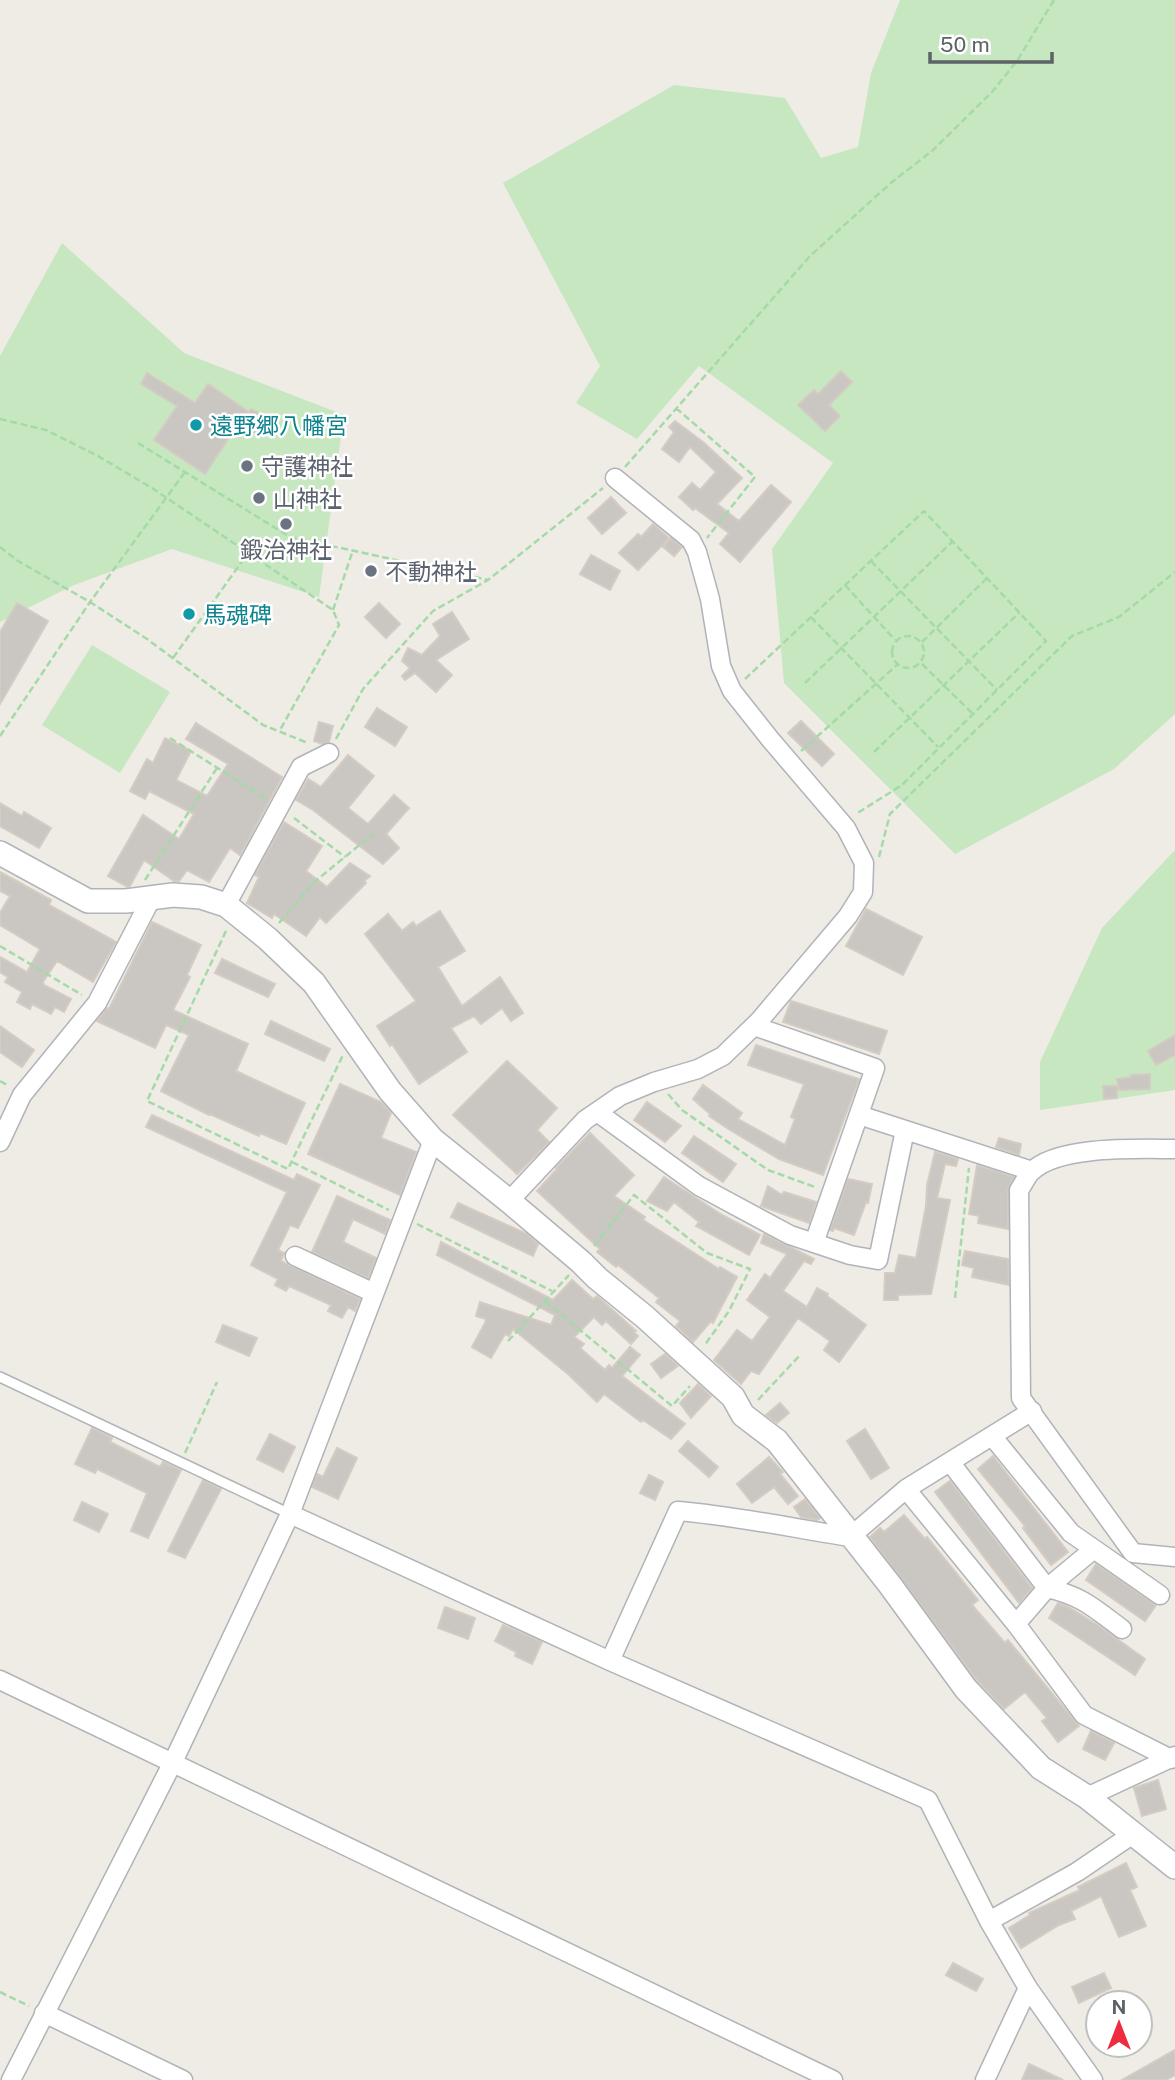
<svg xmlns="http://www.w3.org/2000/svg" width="1175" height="2080" font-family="'Public Sans','Noto Sans JP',sans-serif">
  <rect width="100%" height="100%" fill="#efebe5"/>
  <path fill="#c7e7c1" d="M900,0H1175V714L1114,769L955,854L784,683L772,549L833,463L699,366L637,439L576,403L600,366L503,183L674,85L785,98L821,158L858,147L871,73Z
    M62,243L184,353L344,415L319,597L172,549L74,585L0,622V356Z
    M92,645L170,692L120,773L42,725Z
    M1175,850V1090L1040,1110V1062L1102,928Z"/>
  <path fill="#cac6c1" stroke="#d4ccc3" stroke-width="2" d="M841,371L852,382L829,405L840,416L825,431L798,405L814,390L818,394Z
    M147,373L195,403L208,384L249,412L251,409L269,419L258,436L238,424L205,474L154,440L177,406L141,384Z
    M675,421L703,442L742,478L717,504L739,521L771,485L791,502L740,562L720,544L729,533L695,508L693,510L679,497L692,483L700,490L716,472L690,447L679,462L662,449L674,432L669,427Z
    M611,497L626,513L602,534L588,518Z
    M653,524L669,538L638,570L619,553L638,534L641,537Z
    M671,538L682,547L674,556L663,547Z
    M591,555L620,571L610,590L580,574Z
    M17,603L48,621L0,704V632Z
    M379,603L400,624L386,638L365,617Z
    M452,612L469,639L436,660L452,675L436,692L415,673L405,680L402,676L410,668L402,661L408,648L422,655L440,636L433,624Z
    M377,708L407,727L395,746L365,727Z
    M801,721L834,754L822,766L788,733Z
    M319,722L333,726L329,742L322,744L314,741Z
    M196,723L282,777L240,855L230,848L209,882L187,870L179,881H174L144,860L130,886L128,887L108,876L143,815L179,839L194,814L149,791L145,799L130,791L147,759L153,763L165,738L191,751L176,780L207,796L228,764L186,739Z
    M348,755L374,776L348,808L368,824L394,795L409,808L386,834L399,848L383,864L313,810L296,800L308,779L321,787Z
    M0,803L22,816L24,812L51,828L39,848L0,826Z
    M284,822L322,846L306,871L327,887L350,863L370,876L364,881L366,883L326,923L320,917L306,936L274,914L272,918L247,903L259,877L255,875Z
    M0,872L51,900L49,905L116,942L93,982L57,961L43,982L44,985L71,999L64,1012L55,1007L51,1014L32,1004L30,1009L17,1002L22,992L5,982L8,977L0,972V957L27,972L40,949L0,925V913L10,896L0,891Z
    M866,909L922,937L903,975L846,946Z
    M440,911L465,951L438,967L462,1006L500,977L523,1013L511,1021L502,1008L481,1024L474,1016L451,1028L467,1052L419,1084L392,1044L390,1046L377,1026L416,1001L365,934L388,914L402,931L413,922L416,926Z
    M152,922L201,945L187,975L190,977L173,1010L248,1044L236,1071L305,1103L286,1144L260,1133L259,1136L210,1114L209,1115L161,1091L189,1035L166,1025L155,1048L97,1021L107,1008L109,1009Z
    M222,959L275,984L268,997L215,973Z
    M791,1001L887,1031L879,1054L783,1022Z
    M271,1021L330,1049L324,1061L265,1034Z
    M0,1026L34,1050L22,1067L0,1052Z
    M1175,1035V1055L1156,1065L1148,1051Z
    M756,1045L859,1079L823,1175L779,1159L730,1130L709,1116L710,1114L693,1099L703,1085L742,1113L738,1119L785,1145L795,1119L791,1117L804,1084L748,1065Z
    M507,1061L557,1108L537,1130L549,1142L517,1174L453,1115Z
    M1150,1074V1089L1119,1090L1117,1079L1131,1077V1075Z
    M340,1084L381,1102L391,1113L381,1138L416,1152L400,1195L308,1154Z
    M1103,1086H1117V1098L1104,1099Z
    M647,1102L681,1126L665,1142L634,1120Z
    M152,1115L294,1180L297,1174L320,1185L298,1228L290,1225L278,1250L284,1253L281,1261L360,1299L355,1311L348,1307L342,1318L328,1311L331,1305L289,1286L286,1291L275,1285L278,1279L251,1265L287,1192L146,1127Z
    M590,1133L634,1175L614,1196L645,1217L643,1220L719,1269L720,1267L737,1277L713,1323L711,1321L693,1342L676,1326L680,1321L656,1302L659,1298L618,1265L616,1267L597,1252L600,1249L537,1191L557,1169L556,1168Z
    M694,1136L736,1164L723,1182L682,1153Z
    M999,1138L1021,1144L1019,1155L996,1147Z
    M935,1152L958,1159L956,1166L945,1164L937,1198L950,1200L931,1294L898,1295V1300H884L885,1273H895L899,1255L916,1258L926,1206L927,1185Z
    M977,1165L1014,1177L1008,1190V1229L978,1223L979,1216L969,1214Z
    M664,1177L722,1215L760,1235L749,1255L696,1226L699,1222L674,1202L667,1211L647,1201Z
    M848,1179L872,1184L868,1203L866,1202L854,1235L834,1228L833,1231L830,1230Z
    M768,1186L782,1195L784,1192L816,1202L809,1223L761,1206Z
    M337,1196L390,1220L385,1234L353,1219L343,1242L376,1258L368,1278L312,1252Z
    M458,1203L527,1234L538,1244L533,1256L451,1217Z
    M764,1234L814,1259L811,1264L804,1261L783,1291L807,1307L817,1288L828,1294L827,1296L866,1325L839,1362L824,1350L830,1341L798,1318L759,1374L751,1371L741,1384L714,1360L737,1330L752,1341L770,1317L747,1300L765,1274L770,1278L787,1254L761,1243Z
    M441,1242L553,1300L572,1280L593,1299L597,1296L636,1331L634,1332L638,1336L631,1344L606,1321L602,1325L594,1317L574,1337L584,1344L580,1348L605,1370L609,1365L612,1368L630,1347L640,1355L622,1376L685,1424L671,1439L643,1420L641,1422L604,1394L597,1402L568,1374L513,1329L509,1336L505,1334L491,1358L472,1347L485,1323L486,1319L476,1316L480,1302L551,1325L555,1315L437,1255Z
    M965,1251L1008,1259L1009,1285L972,1277L974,1268L962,1265Z
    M223,1325L257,1338L249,1356L216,1342Z
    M665,1354L678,1366L661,1378L651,1364Z
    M698,1384L711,1396L691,1418L680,1403Z
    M780,1403L789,1413L777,1423L766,1415Z
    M92,1428L112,1438L110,1442L160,1467L163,1462L181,1470L148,1538L131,1531L147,1493L97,1469L95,1473L75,1464Z
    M865,1429L889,1468L871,1479L847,1441Z
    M270,1434L295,1447L283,1472L257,1459Z
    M688,1441L718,1467L709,1477L679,1451Z
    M337,1448L357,1458L338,1499L312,1487L317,1474L323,1477Z
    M993,1456L1068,1552L1051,1565L1023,1528L1025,1526L978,1469Z
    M769,1457L783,1472L780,1474L798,1496L788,1504L774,1487L752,1503L737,1484Z
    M649,1475L663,1482L655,1500L640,1493Z
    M203,1480L221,1489L185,1558L168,1551Z
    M950,1481L1032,1588L1019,1603L935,1492Z
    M805,1499L820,1518L817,1520L801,1517L794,1507Z
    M82,1502L108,1514L99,1532L74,1520Z
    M904,1515L925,1539L927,1537L978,1600L972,1605L1005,1643L1008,1640L1079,1726L1058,1742L1042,1721L1047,1718L1025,1692L1004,1709L977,1680L870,1537L880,1528L884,1532Z
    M1096,1564L1156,1605L1145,1621L1086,1580Z
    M1058,1603L1070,1608L1099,1626L1145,1659L1135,1675L1049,1618Z
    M445,1607L475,1618L468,1639L438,1628Z
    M503,1625L542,1642L532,1664L515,1656L516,1652L495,1641Z
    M1091,1731L1114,1743L1105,1760L1083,1749Z
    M1158,1780L1166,1809L1142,1816L1134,1788Z
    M1126,1863L1137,1887L1130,1890L1146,1926L1119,1937L1101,1896L1071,1911L1075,1919L1059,1925L1021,1948L1009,1928L1030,1915L1029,1913L1080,1890L1078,1887Z
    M953,1963L983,1979L976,1991L946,1975Z
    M1104,1973L1111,1988L1079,2003L1072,1987Z
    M1175,2050V2075L1166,2080H1122Z
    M1029,2064L1063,2080H1022Z"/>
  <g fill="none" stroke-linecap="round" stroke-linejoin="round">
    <defs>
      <path id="service" d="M0,1377L290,1514"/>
      <path id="minor" d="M226,905L301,767L329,753
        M754,1026L875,1068L814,1243
        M597,1112L699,1186L790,1235L850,1255L878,1260L905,1130
        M859,1115L1032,1171
        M0,1142L22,1095L97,1003L152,897
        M1175,1149C1140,1149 1057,1145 1031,1172C1026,1177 1023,1185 1019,1190L1021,1398L1133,1553L1175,1557
        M509,1201L585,1120L620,1096L654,1082L698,1069L723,1056L759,1021L848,916L863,892L864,863L846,828L770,739L732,691L721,666L710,599L697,552L691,540L615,478
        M295,1256L374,1293
        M992,1436L1071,1533L1160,1595
        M950,1462L1047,1588L1016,1624
        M906,1489L1016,1624L1084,1715L1171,1759
        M290,1514L610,1661L928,1800L989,1921L1028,1988L1093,2080
        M1047,1588C1082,1596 1094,1608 1122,1629
        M1047,1588L1094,1549
        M610,1661L678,1511C736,1516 793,1528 850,1537L906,1489L1032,1411
        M0,1680L833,2080
        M1087,1797L1175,1756
        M989,1921L1077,1872L1133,1834
        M44,2013L183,2080
        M11,2080L173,1762L290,1514L433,1140
        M985,2080L1028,1988"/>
      <path id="tertiary" d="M0,853L88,901H126L173,895L201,897L226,905L268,939L314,983L390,1091L433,1140L509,1201L581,1262L597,1278L645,1317L733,1397L743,1415L777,1441L890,1585L966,1689L1041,1768L1087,1797L1175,1867"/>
    </defs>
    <use href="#service" stroke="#b0b4b8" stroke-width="12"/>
    <use href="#minor" stroke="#b0b4b8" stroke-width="21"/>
    <use href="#tertiary" stroke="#b0b4b8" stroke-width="26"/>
    <path stroke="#a4daa8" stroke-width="2.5" stroke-dasharray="7 3.5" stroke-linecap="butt" d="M676,408L755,477L707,538
      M0,419L46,430L98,456L152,488L333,610L339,625L280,730
      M138,443L290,537L488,580
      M625,467L810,256L892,182L932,151L992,92L1017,61L1054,0
      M0,547L18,561L90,602L147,639L263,725L308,743
      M871,561L997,690
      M845,585L895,640
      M333,610L353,550
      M811,617L938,747
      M892 652a16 16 0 1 1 32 0a16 16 0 1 1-32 0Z
      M922,642L987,578
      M173,658L248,553
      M922,664L972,713
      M745,679L924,511L1046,641L902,785L856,814
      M805,683L953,541
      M0,736L90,602L185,472
      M170,738L265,798
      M336,739L363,689L433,611L488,580L603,488
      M801,751L897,665
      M874,752L1020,612
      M294,818L345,857
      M879,857L890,814L1072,636L1119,617L1175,572
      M145,880L217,768
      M279,923L313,883L373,834
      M226,931L147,1101L288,1169L343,1055
      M0,946L82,995
      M0,1081L9,1086
      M668,1094L682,1110L768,1170L815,1187
      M292,1162L389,1210
      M417,1224L552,1291
      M594,1246L634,1195L707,1253L750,1269L729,1311L704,1346
      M955,1298L969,1168
      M545,1301L672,1406L690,1386
      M508,1341L569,1275
      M758,1400L801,1354
      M185,1453L217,1382
      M0,1992L29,2006"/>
    <use href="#service" stroke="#fff" stroke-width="9"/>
    <use href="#minor" stroke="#fff" stroke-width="18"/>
    <use href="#tertiary" stroke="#fff" stroke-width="23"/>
  </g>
  <g fill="#0f9aa8" stroke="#fff" stroke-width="2.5">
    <circle cx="196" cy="425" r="7"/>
    <circle cx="189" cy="614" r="7"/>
  </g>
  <g fill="#6b7280" stroke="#fff" stroke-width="2.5">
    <circle cx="247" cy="466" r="7"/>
    <circle cx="259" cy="498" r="7"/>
    <circle cx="286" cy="524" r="7"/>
    <circle cx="371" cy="571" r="7"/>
  </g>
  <g text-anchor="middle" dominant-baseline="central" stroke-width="5" stroke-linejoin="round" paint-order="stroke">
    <g font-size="23" fill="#0d838f" stroke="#fff" text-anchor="start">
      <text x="210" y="425">遠野郷八幡宮</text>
      <text x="203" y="614">馬魂碑</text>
    </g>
    <g font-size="23" fill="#5b616d" stroke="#fff" text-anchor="start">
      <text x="261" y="466">守護神社</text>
      <text x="273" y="498">山神社</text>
      <text x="286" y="549" text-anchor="middle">鍛治神社</text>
      <text x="385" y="571">不動神社</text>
    </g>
  </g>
  <g transform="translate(1119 2024)"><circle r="33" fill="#ffffff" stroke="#bec0c2" stroke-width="2"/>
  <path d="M0-5L12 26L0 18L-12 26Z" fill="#ed2d3f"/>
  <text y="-10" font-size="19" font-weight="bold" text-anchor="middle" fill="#5d6266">N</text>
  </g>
  <path d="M930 52v10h122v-10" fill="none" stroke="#5d6266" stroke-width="3.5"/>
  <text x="940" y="52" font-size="21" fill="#5d6266" stroke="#ffffff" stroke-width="5" paint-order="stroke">50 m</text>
</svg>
